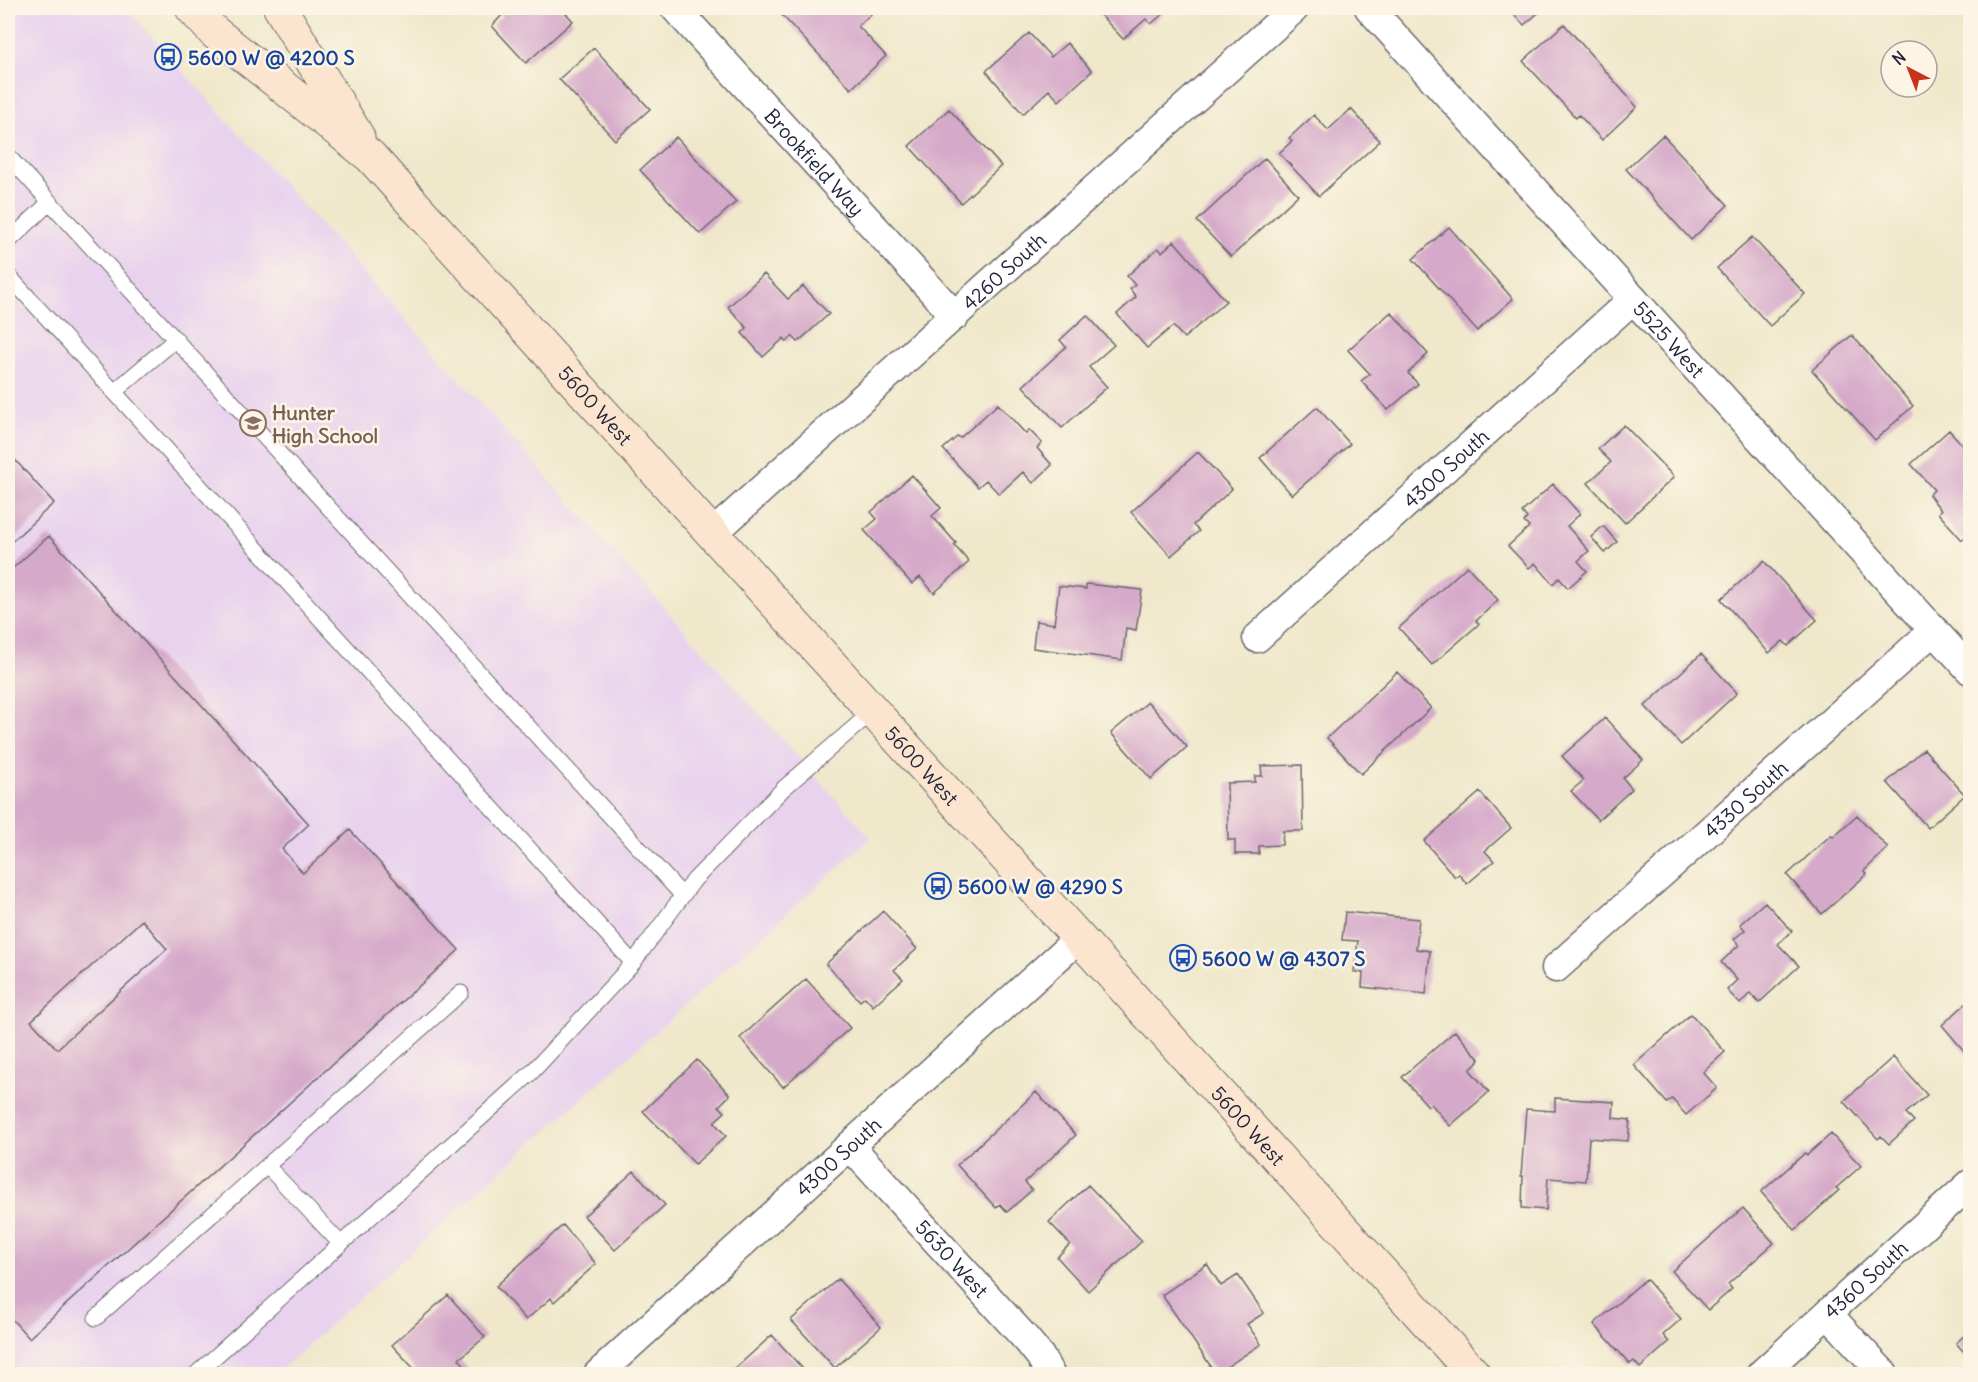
<svg xmlns="http://www.w3.org/2000/svg" width="1978" height="1382" font-family="Delius,sans-serif">
  <rect width="100%" height="100%" fill="#fcf5e5"/>
  <filter id="ink" filterUnits="userSpaceOnUse"><feTurbulence type="fractalNoise" baseFrequency=".0167" numOctaves="2"/><feDisplacementMap in="SourceGraphic" scale="12" xChannelSelector="R" yChannelSelector="G"/><feConvolveMatrix kernelMatrix="1 2 1 2 8 2 1 2 1" color-interpolation-filters="sRGB"/></filter>
  <filter id="wash" filterUnits="userSpaceOnUse"><feTurbulence type="fractalNoise" baseFrequency=".008" numOctaves="4" result="noise"/><feDisplacementMap in="SourceGraphic" scale="24" xChannelSelector="R" yChannelSelector="G"/><feGaussianBlur stdDeviation="1.35" result="paint"/><feColorMatrix in="noise" values="0 0 0 0 0 0 0 0 0 0 0 0 0 0 0 0 0 1.4 0 .05"/><feComposite in="paint" operator="in"/></filter>
  <g filter="url(#wash)">
    <rect width="100%" height="100%" fill="#efe8cb"/>
    <path fill="#e8d2ee" d="M8,8H126L871,838L276,1374H8Z"/>
    <g id="blocks">
      <path fill="#d5a9c9" fill-rule="evenodd" d="M497,8H561L573,21L526,63L492,26L503,14Z
        M780,8H865L871,14L858,26L886,56L851,89L777,10Z
        M1094,8H1170L1151,24L1146,19L1123,39Z
        M1482,8H1497L1490,14Z
        M1501,8H1544L1524,25L1509,9L1505,12Z
        M1564,24L1637,107L1602,140L1579,115L1576,118L1523,61Z
        M1029,33L1051,57L1067,43L1092,71L1059,101L1049,90L1023,114L986,71Z
        M594,48L650,109L615,140L559,79Z
        M949,109L1001,166L961,203L909,146Z
        M1351,109L1380,141L1319,196L1279,153L1292,141L1289,138L1314,115L1328,130Z
        M1663,135L1728,205L1691,240L1626,169Z
        M676,137L736,202L700,234L640,170Z
        M1265,158L1298,195L1231,257L1197,221Z
        M1449,227L1513,299L1477,331L1413,259Z
        M1752,237L1805,294L1770,326L1717,268Z
        M1174,241L1226,301L1184,338L1173,326L1147,348L1117,314L1136,297L1130,289L1135,285L1127,276L1158,248L1162,252Z
        M764,274L788,299L803,286L829,314L798,342L792,336L787,342L784,338L763,357L742,333L747,328L728,307Z
        M1391,312L1428,354L1408,373L1418,384L1388,410L1361,381L1370,374L1348,350Z
        M1087,315L1114,345L1089,367L1107,387L1062,428L1023,386L1066,347L1060,340Z
        M1852,335L1913,406L1875,440L1812,370Z
        M998,404L1026,434L1029,430L1042,443L1037,448L1052,465L1033,483L1023,472L999,494L986,480L978,487L943,449L958,436L960,438Z
        M1317,407L1350,444L1292,495L1260,458Z
        M1624,425L1674,477L1625,523L1588,483L1611,462L1598,449Z
        M1949,430L1970,453V532L1962,540L1938,513L1941,510L1929,495L1934,490L1911,464Z
        M8,452L54,503L8,545Z
        M1198,452L1232,489L1193,525L1199,531L1171,556L1131,512Z
        M912,475L941,508L932,516L956,543L954,545L969,562L934,593L920,577L912,584L864,530L877,519L871,512Z
        M1553,484L1580,514L1567,526L1589,551L1578,561L1587,571L1568,588L1559,578L1553,584L1535,563L1529,568L1508,546L1529,527L1524,522L1527,518L1522,512Z
        M1603,526L1617,542L1605,553L1591,537Z
        M49,536L309,824L282,849L303,873L350,830L459,950L29,1338L8,1315V564L12,569ZM142,920L167,949L57,1049L31,1021Z
        M1764,561L1817,620L1788,646L1783,641L1769,653L1721,599Z
        M1467,566L1498,600L1476,621L1479,624L1432,665L1399,628Z
        M1086,584L1142,590L1136,630L1126,628L1122,660L1033,648L1036,621L1054,624L1059,586L1086,589Z
        M1701,654L1737,693L1681,745L1645,706Z
        M1397,672L1431,708L1361,774L1327,738Z
        M1148,702L1187,747L1151,779L1111,733Z
        M1605,718L1643,760L1623,778L1632,789L1598,820L1571,791L1584,780L1562,756Z
        M1924,749L1965,795L1928,828L1887,782Z
        M1302,765L1303,831H1283L1282,845L1259,846V854H1235V840H1228L1227,783L1255,782V776H1262L1261,766Z
        M1480,792L1511,828L1485,851L1494,861L1467,884L1459,874L1455,877L1424,841Z
        M1857,815L1888,848L1864,871L1867,874L1822,914L1787,875L1831,835L1833,837Z
        M1765,902L1792,931L1778,944L1799,966L1759,1003L1750,993L1740,1004L1727,990L1737,980L1721,962L1739,945L1734,939L1745,930L1740,924Z
        M883,911L917,949L894,970L903,979L873,1006L865,997L860,1001L826,964Z
        M1345,912L1419,919L1416,949L1430,951L1426,994L1362,987L1363,973L1354,972L1358,941L1342,940Z
        M806,979L850,1028L783,1087L740,1038Z
        M1970,1000V1058L1942,1025Z
        M1691,1014L1725,1052L1703,1072L1717,1088L1686,1115L1672,1099L1667,1103L1634,1065Z
        M1455,1031L1480,1060L1470,1070L1489,1092L1450,1126L1431,1104L1428,1106L1402,1077Z
        M1893,1057L1927,1095L1906,1113L1914,1121L1889,1144L1881,1136L1878,1139L1844,1101Z
        M697,1060L730,1095L719,1106L725,1112L714,1122L726,1136L695,1164L643,1111Z
        M1036,1092L1076,1135L1025,1182L1032,1190L1007,1212L1000,1204L996,1208L957,1165Z
        M1555,1098L1614,1102L1613,1118L1630,1120L1628,1141L1589,1138L1586,1181L1548,1178L1546,1210L1522,1208L1523,1176H1521L1526,1109L1555,1111Z
        M1831,1134L1861,1166L1836,1188L1839,1190L1795,1230L1761,1192L1805,1153L1807,1155Z
        M634,1171L665,1205L615,1250L584,1216Z
        M1088,1185L1142,1241L1088,1291L1057,1257L1070,1244L1049,1222Z
        M1743,1208L1774,1243L1728,1284L1732,1289L1708,1310L1672,1271Z
        M563,1225L596,1264L554,1302L551,1298L526,1320L496,1286Z
        M1207,1264L1221,1286L1238,1275L1264,1313L1247,1324L1261,1344L1216,1374L1162,1295Z
        M838,1279L881,1327L835,1368L791,1320Z
        M1646,1279L1681,1319L1663,1335L1669,1342L1640,1368L1634,1361L1630,1364L1594,1324Z
        M448,1295L485,1337L459,1359L472,1373L419,1374L392,1345Z
        M1970,1330V1359L1956,1343Z
        M772,1335L802,1368L795,1374H729Z"/>
    </g>
  </g>
  <g filter="url(#ink)">
    <use href="#blocks" fill-opacity="0" stroke="#6a676d" stroke-width="1.5"/>
    <g fill="none" stroke-linecap="round" stroke-linejoin="round">
      <defs>
        <path id="service" d="M8,156L682,895
          M8,242L50,202
          M8,275L633,963
          M114,392L176,339
          M267,1166L341,1244
          M96,1318L461,993
          M196,1374L532,1072L633,963L694,880L784,788L873,711"/>
        <g id="minor">
          <path id="s1" d="M675,8L955,316"/>
          <path id="s2" d="M1369,8L1970,670"/>
          <path id="s3" d="M712,534L1295,8"/>
          <path id="s4" d="M1257,638L1633,299"/>
          <path id="s5" d="M1556,968L1934,630"/>
          <path id="s6" d="M850,1146L1027,1340L1040,1356L1050,1374"/>
          <path d="M1828,1314L1884,1374"/>
          <path id="s7" d="M598,1374L1079,938"/>
          <path id="s8" d="M1761,1374L1970,1184"/>
        </g>
        <g id="secondary">
          <path id="s9" d="M192,8L214,32L370,156L1474,1374"/>
          <path d="M280,8L358,137"/>
        </g>
      </defs>
      <use href="#service" stroke="#6a676d" stroke-width="17"/>
      <use href="#minor" stroke="#6a676d" stroke-width="31"/>
      <use href="#secondary" stroke="#6a676d" stroke-width="35"/>
      <use href="#service" stroke="#fff" stroke-width="15"/>
      <use href="#minor" stroke="#fff" stroke-width="28"/>
      <use href="#secondary" stroke="#fbe5cf" stroke-width="33"/>
    </g>
  </g>
  <defs>
    <symbol id="bus-ring" viewBox="-11 -11 22 22"><circle r="9.5" fill="#fcf5e5" stroke="#1a4fb4" stroke-width="1.5"/><path d="M-5-6H5V4H4V6H2V4H-2V6H-4V4H-5ZM-3.5-4V0h7V-4ZM-3.5 1.2v1.5H-2V1.2ZM2 1.2v1.5H3.5V1.2Z" fill="#1a4fb4"/></symbol>
    <symbol id="school-ring" viewBox="-11 -11 22 22"><circle r="9.5" fill="#fcf5e5" stroke="#8d6e63" stroke-width="1.5"/><path d="M0-5L7-2L0 1L-7-2ZM-4 1L0 2.5L4 1V4Q0 6-4 4Z" fill="#8d6e63"/></symbol>
  </defs>
  <g fill-rule="evenodd">
    <use href="#bus-ring" x="153" y="42" width="30" height="30"/>
    <use href="#school-ring" x="238" y="408" width="30" height="30"/>
    <use href="#bus-ring" x="923" y="871" width="30" height="30"/>
    <use href="#bus-ring" x="1168" y="943" width="30" height="30"/>
  </g>
  <g text-anchor="middle" dominant-baseline="central" stroke-width="5" stroke-linejoin="round" paint-order="stroke">
    <g font-size="20" font-weight="bold" fill="#164399" stroke="#fcf5e5" text-anchor="start">
      <text x="188" y="57">5600 W @ 4200 S</text>
      <text x="958" y="886">5600 W @ 4290 S</text>
      <text x="1202" y="958">5600 W @ 4307 S</text>
    </g>
    <g font-size="20" fill="#22223b" stroke="#fcf5e5">
      <text stroke="none"><textPath href="#s1" startOffset="208">Brookfield Way</textPath></text>
      <text stroke="none"><textPath href="#s3" startOffset="393">4260 South</textPath></text>
      <text stroke="none"><textPath href="#s2" startOffset="447">5525 West</textPath></text>
      <text stroke="none"><textPath href="#s9" startOffset="568">5600 West</textPath></text>
      <text stroke="none"><textPath href="#s4" startOffset="254">4300 South</textPath></text>
      <text stroke="none"><textPath href="#s9" startOffset="1054">5600 West</textPath></text>
      <text stroke="none"><textPath href="#s5" startOffset="254">4330 South</textPath></text>
      <text stroke="none"><textPath href="#s9" startOffset="1540">5600 West</textPath></text>
      <text stroke="none"><textPath href="#s7" startOffset="324">4300 South</textPath></text>
      <text stroke="none"><textPath href="#s6" startOffset="152">5630 West</textPath></text>
      <text stroke="none"><textPath href="#s8" startOffset="141">4360 South</textPath></text>
    </g>
    <g font-size="20" font-weight="bold" fill="#785e54" stroke="#fcf5e5" text-anchor="start">
      <text x="272" y="412">Hunter<tspan x="272" dy="23">High School</tspan></text>
    </g>
  </g>
  <rect width="1978" height="1382" fill="none" stroke="#fcf5e5" stroke-width="30"/>
  <g transform="translate(1909 69) rotate(318)"><circle r="28" fill="#fcf5e5" stroke="#a5a1a1" stroke-width="1.5"/>
  <path d="M0-4.5L10 22L0 15L-10 22Z" fill="#c8321e"/>
  <text y="-9" font-size="16" font-weight="bold" text-anchor="middle" fill="#22223b">N</text>
  </g>
</svg>
